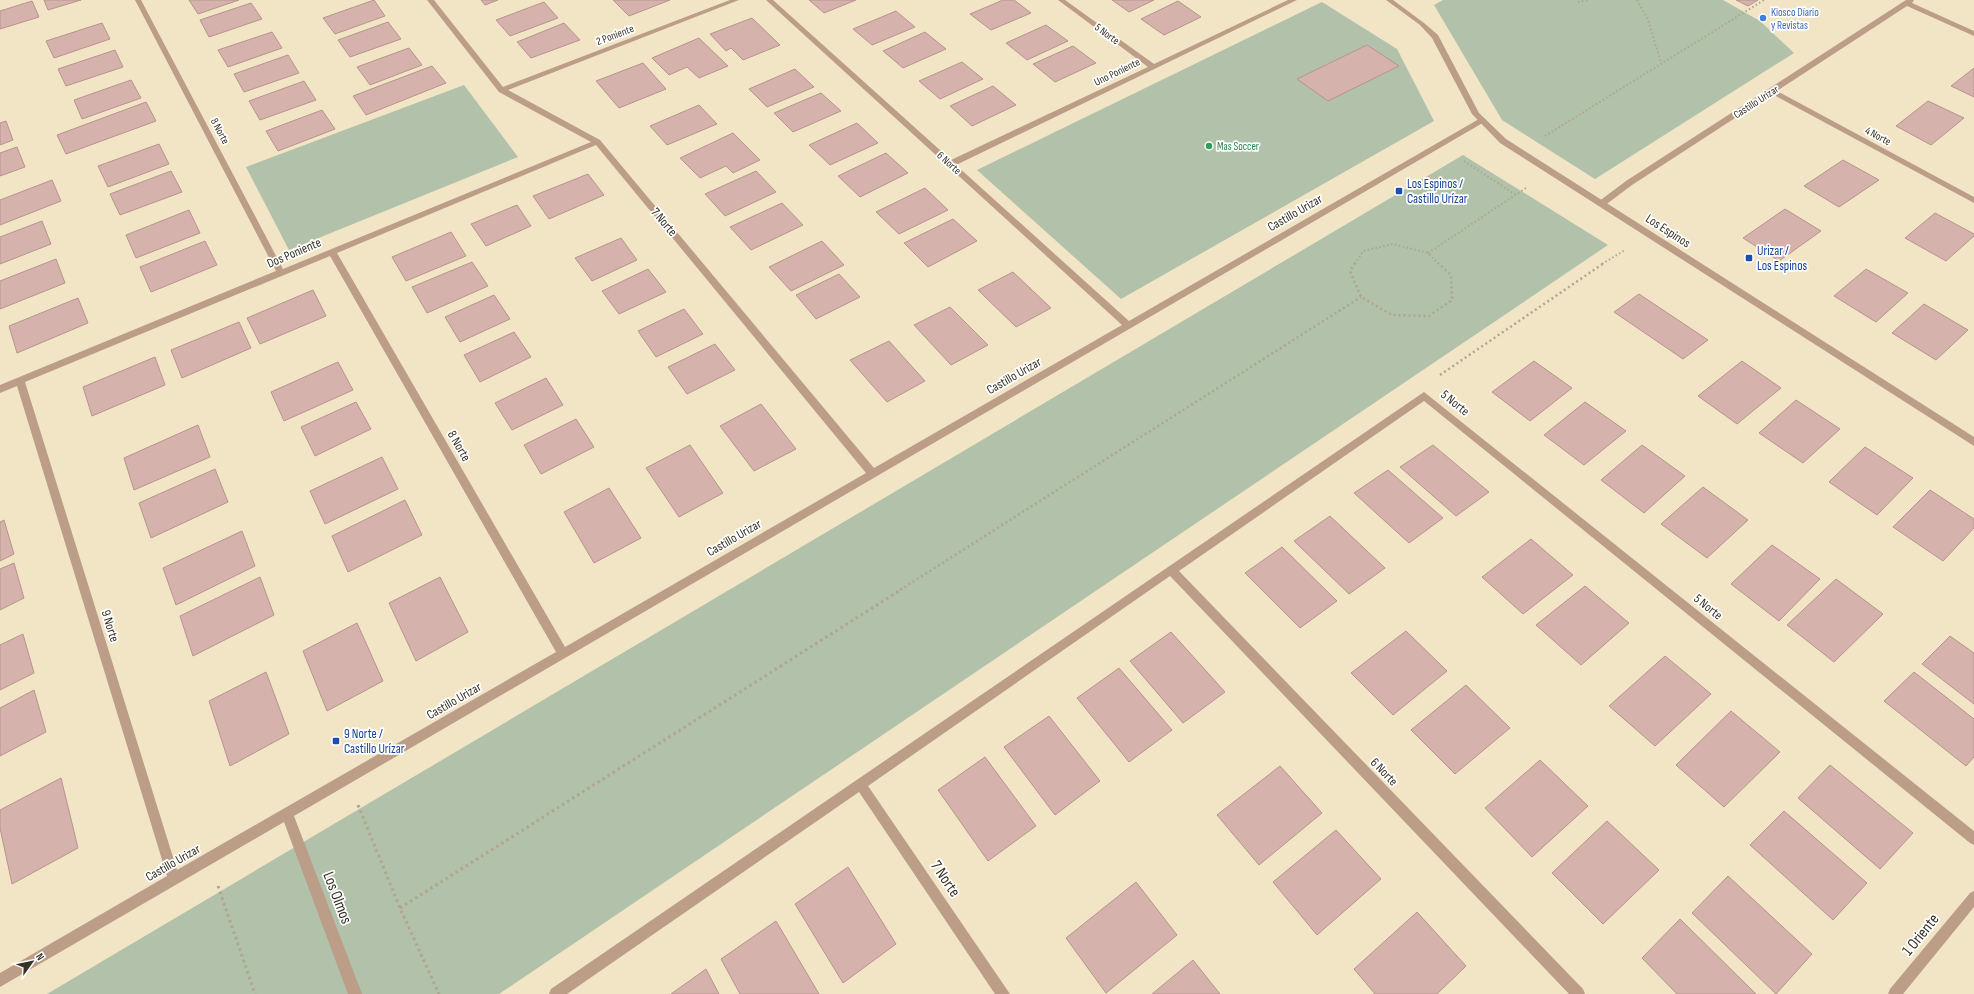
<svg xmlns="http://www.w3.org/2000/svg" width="1974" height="994" font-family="'Sofia Sans Condensed',sans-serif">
  <rect width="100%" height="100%" fill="#f2e5c6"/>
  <path fill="#b1c1aa" d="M1443,0H1723L1760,21L1794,53L1595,179L1502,120L1434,5Z
    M1322,2L1397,49L1434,121L1121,299L977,170Z
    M464,85L518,157L289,250L246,167Z
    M1463,155L1608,245L499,994H47Z"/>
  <path fill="#d6b2ac" stroke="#b7948e" d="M44,0H81L48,10Z
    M189,0H239L198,14Z
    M374,0L385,16L335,34L323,18Z
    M481,0H498L485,5Z
    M613,0H670L629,16Z
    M809,0H856L824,13Z
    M1003,0H1014L1031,13L991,30L970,14Z
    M1112,0H1154L1129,12Z
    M1736,0H1758L1748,6Z
    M32,1L39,17L0,29V11Z
    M1178,1L1201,17L1164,35L1141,19Z
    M544,2L558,18L510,36L496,20Z
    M251,3L262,19L209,37L200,20Z
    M896,11L915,27L872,45L853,29Z
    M752,18L780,45L743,60L731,48L726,51L710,34Z
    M388,22L401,39L350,57L338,40Z
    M102,23L110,39L54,58L46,41Z
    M564,23L580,40L531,58L517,42Z
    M1046,25L1068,41L1027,60L1006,43Z
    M272,32L282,48L228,67L218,50Z
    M925,32L946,49L903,68L883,51Z
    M699,38L728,66L699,78L687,67L669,75L652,58Z
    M1367,45L1399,66L1328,101L1297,79Z
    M1073,46L1096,63L1055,82L1033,64Z
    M409,48L422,65L370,85L357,67Z
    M115,50L123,67L66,86L58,69Z
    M288,55L299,73L244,92L234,74Z
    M962,62L983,79L940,99L919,81Z
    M643,63L666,89L619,108L596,81Z
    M432,66L446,83L366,115L353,96Z
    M1974,68V97L1951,86Z
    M795,69L814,87L767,107L749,89Z
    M131,80L141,98L82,119L74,100Z
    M304,81L316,100L260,120L249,101Z
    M993,86L1016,105L972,126L950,106Z
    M821,93L841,111L793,132L774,113Z
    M1928,101L1964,118L1931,145L1896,126Z
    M146,102L156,121L66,154L57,135Z
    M699,105L717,124L667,145L650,126Z
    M322,110L335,129L278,151L266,131Z
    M6,121L13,140L0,145V123Z
    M857,123L878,143L830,165L809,145Z
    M733,133L760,160L733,173L726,166L700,178L680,158Z
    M159,144L169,164L108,187L98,166Z
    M17,147L25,167L0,176V153Z
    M886,153L908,173L860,197L838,176Z
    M1843,160L1879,180L1839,207L1804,186Z
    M171,171L182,192L120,215L110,194Z
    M756,171L776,192L725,216L705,194Z
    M588,174L604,195L549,219L533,196Z
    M52,180L61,201L0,225V200Z
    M925,188L948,210L899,234L876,212Z
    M782,203L803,225L751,250L730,227Z
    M517,205L531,226L486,246L471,224Z
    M1785,209L1821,231L1779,261L1743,238Z
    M189,210L200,233L136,258L126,235Z
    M1935,213L1974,234V236L1946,261L1905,238Z
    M953,219L977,241L928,267L904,243Z
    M42,221L51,244L0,264V237Z
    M451,232L466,256L406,281L392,257Z
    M621,238L637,260L592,281L575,258Z
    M205,241L217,265L151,292L140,267Z
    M822,241L844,265L791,291L769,267Z
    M56,259L65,283L0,309V281Z
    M472,262L488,286L427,313L412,287Z
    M648,269L666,292L619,314L602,291Z
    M1866,269L1908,293L1876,322L1834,296Z
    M1013,272L1051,308L1016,327L978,290Z
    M839,274L860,297L816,319L796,295Z
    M313,290L326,316L260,344L247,318Z
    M1639,294L1708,340L1683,359L1614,312Z
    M494,295L510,319L460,342L445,317Z
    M78,298L88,323L17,353L9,326Z
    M1924,304L1968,330L1936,360L1892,333Z
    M950,307L988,345L951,365L914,325Z
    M684,309L703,334L656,357L638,331Z
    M239,322L251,348L182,378L171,350Z
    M514,332L531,357L480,382L464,355Z
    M889,341L925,381L887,402L850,360Z
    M715,344L735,370L687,394L668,367Z
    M155,357L165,385L92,416L83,387Z
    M1534,361L1572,388L1530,421L1492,392Z
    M1742,361L1781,388L1737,424L1698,396Z
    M338,362L353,390L284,421L271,392Z
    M546,378L563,405L512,430L495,403Z
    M1796,400L1840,429L1803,463L1759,433Z
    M356,402L371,429L315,456L301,427Z
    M1585,402L1626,431L1584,465L1544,435Z
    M761,404L796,449L754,471L720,426Z
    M576,419L594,447L541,474L524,445Z
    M198,425L210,457L134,490L124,458Z
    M690,445L723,493L679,517L646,468Z
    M1433,445L1489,492L1456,516L1400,467Z
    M1642,445L1685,476L1644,513L1601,480Z
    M1865,447L1913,478L1877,515L1829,482Z
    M382,457L398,489L325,524L310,491Z
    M215,469L228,502L151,538L139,503Z
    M1388,470L1443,518L1409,543L1354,493Z
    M1703,487L1748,520L1707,558L1661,524Z
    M609,488L641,538L594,563L564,512Z
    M1930,490L1974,519V528L1943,561L1893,527Z
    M405,500L422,535L348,572L332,536Z
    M1330,516L1385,568L1349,594L1294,541Z
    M4,520L14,554L0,561V522Z
    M242,531L255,566L176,605L163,568Z
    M1531,539L1573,575L1523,614L1482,577Z
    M1772,545L1820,579L1779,621L1731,584Z
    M1282,547L1337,601L1300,628L1245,573Z
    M14,563L24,598L0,610V569Z
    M260,577L274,615L193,656L180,616Z
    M440,577L468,632L416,661L389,603Z
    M1836,579L1883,614L1834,662L1787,625Z
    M1585,586L1629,623L1581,665L1536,625Z
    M357,623L383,681L327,711L303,651Z
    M1406,631L1447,671L1393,715L1351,673Z
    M1171,632L1225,692L1183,723L1130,661Z
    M23,634L34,673L0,690V645Z
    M1950,636L1974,653V704L1922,664Z
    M1665,656L1711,694L1655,746L1609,706Z
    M1119,668L1172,730L1129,762L1077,698Z
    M266,672L289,734L230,766L209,701Z
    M1914,672L1974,719V757L1966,766L1884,701Z
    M1466,685L1510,728L1455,774L1411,730Z
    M34,690L46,732L0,756V708Z
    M1731,711L1780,752L1724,807L1676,765Z
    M1049,716L1100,781L1055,815L1004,747Z
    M985,757L1036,826L988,861L938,790Z
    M1540,760L1588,806L1532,857L1485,808Z
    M1830,765L1913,833L1880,869L1798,798Z
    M1280,766L1322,813L1259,865L1217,815Z
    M61,778L78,848L12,884L0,828V810Z
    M1784,811L1867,883L1833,920L1750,845Z
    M1607,821L1659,870L1603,924L1552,873Z
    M1336,830L1381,879L1317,935L1273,882Z
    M848,867L896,944L843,983L795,904Z
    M1728,876L1812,954L1776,994L1692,913Z
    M1136,882L1177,935L1106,993L1066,938Z
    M1417,912L1466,966L1437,994H1375L1354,969Z
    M1680,919L1756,994H1677L1642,958Z
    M776,921L819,994H740L721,959Z
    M1193,960L1220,994H1152Z
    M706,969L719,994H671Z"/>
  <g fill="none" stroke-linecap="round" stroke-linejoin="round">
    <path stroke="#b0a68e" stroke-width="2" stroke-dasharray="1.5 2.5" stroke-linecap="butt" d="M1637,0L1648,20L1661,62
      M1578,2L1588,0
      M1545,136L1764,0
      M1464,161L1516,195
      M1428,253L1526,188
      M1355,264L1363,251L1393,244L1428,253L1439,264
      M1602,264L1625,250"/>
    <path stroke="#b0a68e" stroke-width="2.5" stroke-dasharray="2 3" stroke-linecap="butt" d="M1355,263L1350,271L1361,297L1392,315L1429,316L1452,300L1451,275L1438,263
      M1440,375L1604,263
      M900,590L1361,297"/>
    <path stroke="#b0a68e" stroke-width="3" stroke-dasharray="2.5 3.5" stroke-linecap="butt" d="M358,805L400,908L439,994
      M218,886L255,994
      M400,908L902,589"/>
    <path fill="#bb9d88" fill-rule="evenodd" d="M135,0H141L283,269L591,142L499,92L427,0H434L503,87L730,0H739L508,90L600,140L874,468L1122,325L766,0H773L951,160L1148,67L1058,0H1065L1154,64L1288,0H1297L956,165L1129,321L1479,119H1485L1486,121L294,816L362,994H348L284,822L0,987V973L167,876L17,386L0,393V385L276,271ZM596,145L866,473L565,647L337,253ZM330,256L556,652L177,870L25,382Z
      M1906,0H1914L1912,3L1974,31V36L1907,6L1777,91L1974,197V203L1772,94L1632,185L1604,206H1598V202L1626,181Z
      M1424,392L1974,831V845L1970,843L1424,401L1179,571L1583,989L1585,994H1569L1170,576L868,786L1010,994H995L859,792L567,994H549L551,989Z
      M1974,891V907L1903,994H1888L1890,989L1970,893Z"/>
    <path fill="#bb9d88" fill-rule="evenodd" d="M1386,0H1393L1424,23L1438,35L1479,113L1506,139L1974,437V446L1500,143L1472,114L1432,38L1420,25Z"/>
  </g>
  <circle fill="#3f7fe0" stroke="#fff" stroke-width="1.5" cx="1763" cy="18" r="4"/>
  <circle fill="#2e9e5b" stroke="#fff" stroke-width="1.5" cx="1209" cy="146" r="4"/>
  <g fill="#1a4fb4" stroke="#fff" stroke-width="1.5">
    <rect x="1395" y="187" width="8" height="8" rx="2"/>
    <rect x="1745" y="254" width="8" height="8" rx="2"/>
    <rect x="332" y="737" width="8" height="8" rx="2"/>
  </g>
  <g text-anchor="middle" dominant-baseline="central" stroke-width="3.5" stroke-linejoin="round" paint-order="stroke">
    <g font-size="11" fill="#366cbe" stroke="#fff" text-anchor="start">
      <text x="1771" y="12">Kiosco Díario<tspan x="1771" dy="13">y Revistas</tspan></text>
    </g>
    <g font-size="11" fill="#373226" stroke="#fff">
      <text transform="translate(1107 34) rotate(36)">5 Norte</text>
      <text transform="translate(615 35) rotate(-21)">2 Poniente</text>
      <text transform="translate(1117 72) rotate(-26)">Uno Poniente</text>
      <text transform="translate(1756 102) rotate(-33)">Castillo Urizar</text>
      <text transform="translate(220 131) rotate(62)">8 Norte</text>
      <text transform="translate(1878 136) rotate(28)">4 Norte</text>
      <text transform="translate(949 163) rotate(42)">6 Norte</text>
    </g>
    <g font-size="11" fill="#27864d" stroke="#fff" text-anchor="start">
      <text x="1217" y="146">Mas Soccer</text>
    </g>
    <g font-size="13" fill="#164399" stroke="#fff" text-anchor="start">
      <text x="1407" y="184">Los Espinos /<tspan x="1407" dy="15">Castillo Urízar</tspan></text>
      <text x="1757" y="251">Urizar /<tspan x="1757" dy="15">Los Espinos</tspan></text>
      <text x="344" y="734">9 Norte /<tspan x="344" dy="15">Castillo Urízar</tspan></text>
    </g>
    <g font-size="13" fill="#373226" stroke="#fff">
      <text transform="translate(1295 213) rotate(-30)">Castillo Urizar</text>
      <text transform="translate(664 222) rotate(50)">7 Norte</text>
      <text transform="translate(1668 231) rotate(33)">Los Espinos</text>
      <text transform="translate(294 253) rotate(-23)">Dos Poniente</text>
      <text transform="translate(1014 376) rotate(-30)">Castillo Urizar</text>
      <text transform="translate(1455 403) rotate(39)">5 Norte</text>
      <text transform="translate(459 446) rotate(60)">8 Norte</text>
      <text transform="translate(734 538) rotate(-30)">Castillo Urizar</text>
      <text transform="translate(1708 607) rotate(39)">5 Norte</text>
      <text transform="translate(110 626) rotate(73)">9 Norte</text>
      <text transform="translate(454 701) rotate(-30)">Castillo Urizar</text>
      <text transform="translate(1384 772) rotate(46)">6 Norte</text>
      <text transform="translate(173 863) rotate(-30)">Castillo Urizar</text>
    </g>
    <g font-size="16" fill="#373226" stroke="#fff">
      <text transform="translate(945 879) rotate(56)">7 Norte</text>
      <text transform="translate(337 898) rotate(69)">Los Olmos</text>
      <text transform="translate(1921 935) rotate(-51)">1 Oriente</text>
    </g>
  </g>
  <g transform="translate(32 962) rotate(57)" stroke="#ffffff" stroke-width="3" paint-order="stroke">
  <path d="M0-3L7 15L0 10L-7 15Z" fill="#373226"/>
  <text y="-6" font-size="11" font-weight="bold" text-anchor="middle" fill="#373226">N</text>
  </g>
</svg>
